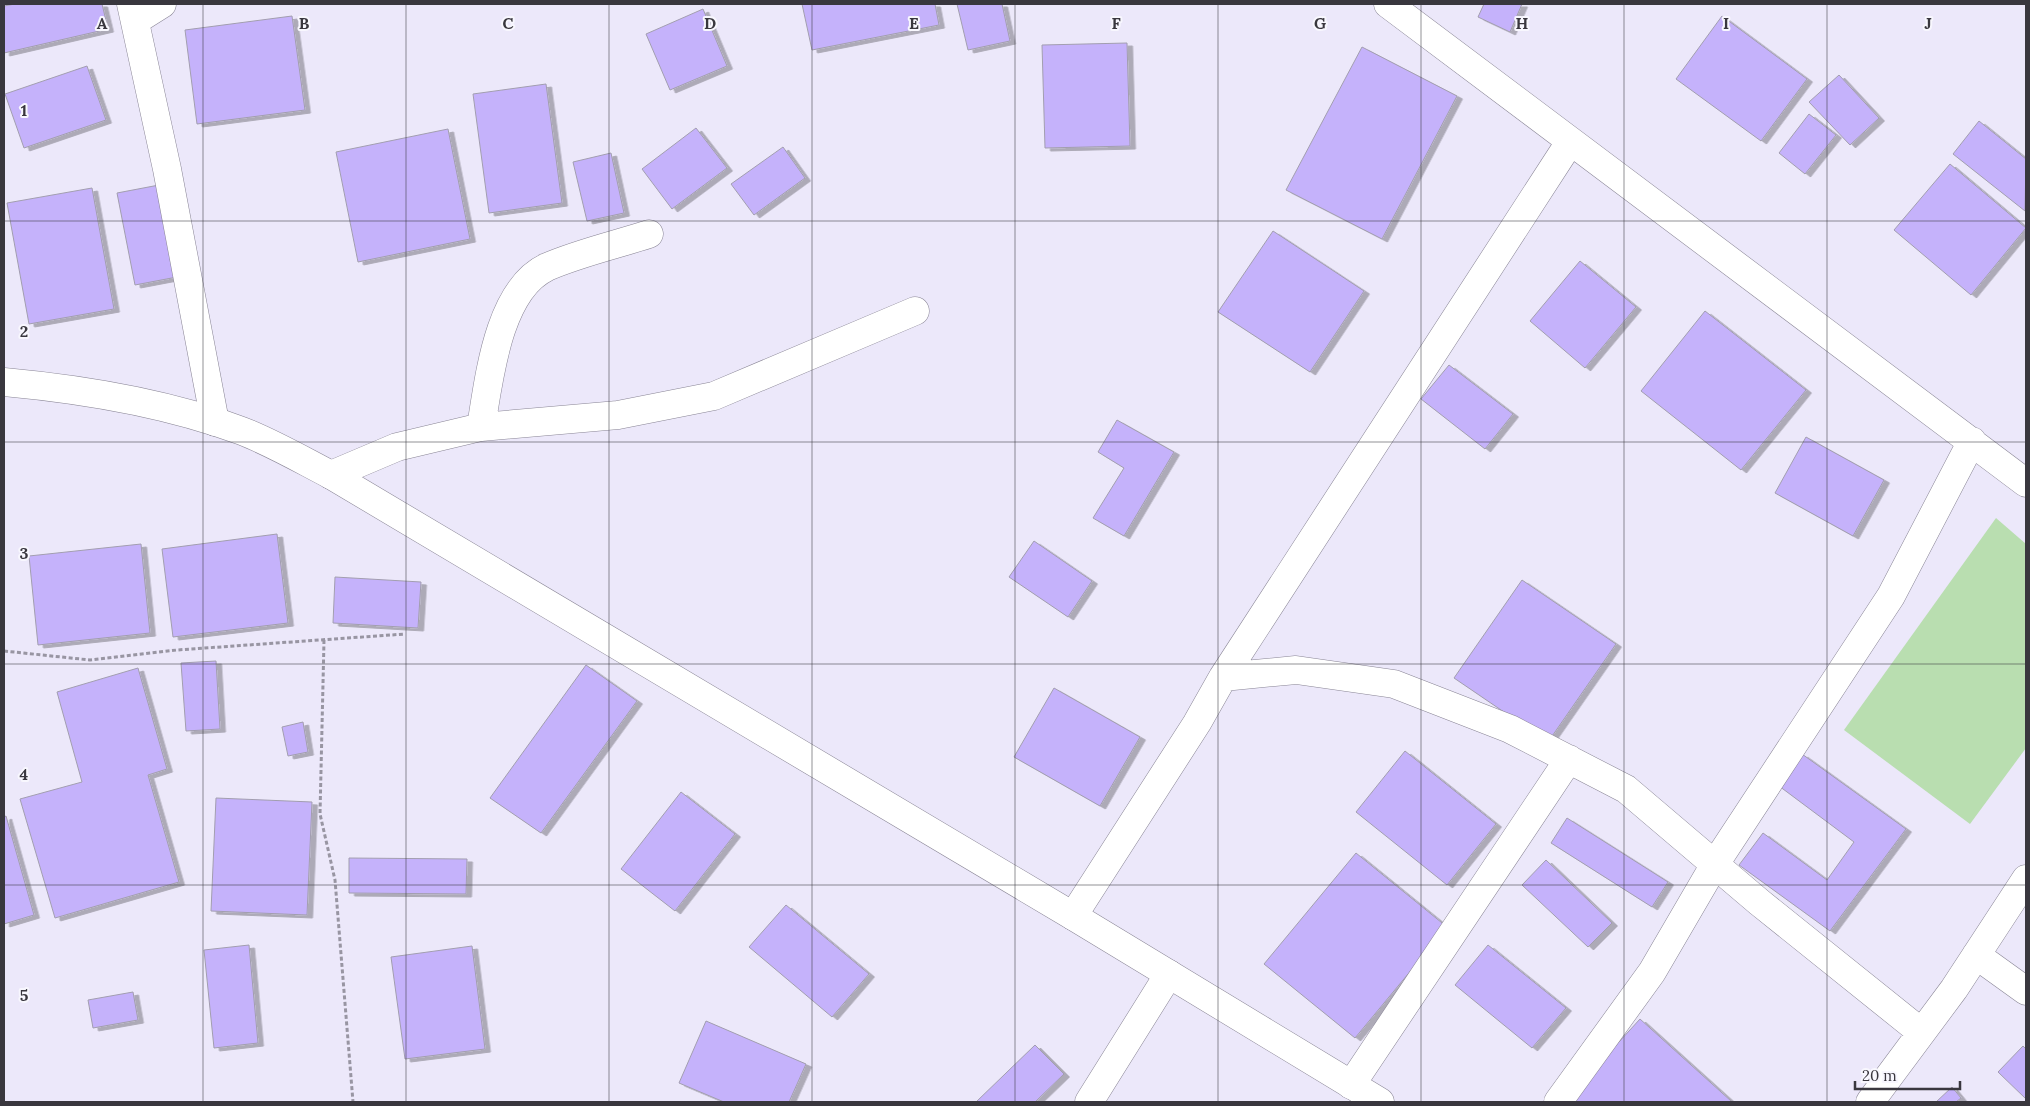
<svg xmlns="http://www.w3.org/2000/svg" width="2030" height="1106" font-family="Lora,serif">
  <defs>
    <filter id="shadow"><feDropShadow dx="5.5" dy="3" stdDeviation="0" flood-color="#0004"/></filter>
  </defs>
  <rect width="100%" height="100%" fill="#ece8fa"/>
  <path fill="#b9deb0" d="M1996,518L2026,544V748L1970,824L1844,730Z"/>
  <path fill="#c5b2fb" stroke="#a29eaf" filter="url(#shadow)" d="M15,4H102L108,29L4,53V6Z
    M802,4H935L939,25L812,50Z
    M957,4H1002L1010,41L968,50Z
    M1484,4H1522L1510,32L1478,17Z
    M703,9L727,66L670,90L646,34Z
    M292,16L305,110L197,124L185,30Z
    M1722,16L1807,79L1761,141L1676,79Z
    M1127,43L1130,146L1045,148L1042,45Z
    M1362,47L1457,96L1382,239L1286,190Z
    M87,66L106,120L24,148L5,94Z
    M1839,75L1879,118L1850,145L1809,102Z
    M546,84L562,203L489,213L473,94Z
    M1809,114L1836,135L1805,174L1779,153Z
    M1979,121L2026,159L2025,211L1953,154Z
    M696,128L727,168L672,209L642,169Z
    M448,129L470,239L358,262L336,152Z
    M783,147L805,178L754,215L731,184Z
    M611,153L624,213L587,221L573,162Z
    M1950,164L2026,228L1971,295L1894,230Z
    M159,185L177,277L135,285L117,193Z
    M92,188L114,309L29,324L7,203Z
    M1273,231L1364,291L1310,372L1218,312Z
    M1580,261L1636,307L1585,368L1530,321Z
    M1705,311L1806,390L1741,470L1641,391Z
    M1449,365L1513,414L1485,449L1421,399Z
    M1117,420L1174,452L1124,536L1093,518L1124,468L1098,452Z
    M1806,437L1884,480L1853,536L1775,493Z
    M277,534L288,623L173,637L162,549Z
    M1034,541L1092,581L1068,617L1009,577Z
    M141,544L150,633L38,645L29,556Z
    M335,577L421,582L418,628L333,623Z
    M1522,580L1616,644L1548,742L1454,678Z
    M216,661L220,729L186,731L181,663Z
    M586,665L637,701L541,833L490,798Z
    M138,668L167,769L148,775L179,882L55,918L20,799L82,782L57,692Z
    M1054,688L1140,737L1100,806L1014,757Z
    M303,722L308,752L288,756L282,727Z
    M1405,751L1496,824L1447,885L1356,812Z
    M1802,754L1906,829L1830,931L1739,865L1763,833L1827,880L1854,842L1779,786Z
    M681,792L735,834L675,911L621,869Z
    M216,798L312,802L307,915L211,911Z
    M6,816L34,915L4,924V817Z
    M1567,818L1668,882L1652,907L1551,843Z
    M1356,853L1447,927L1355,1038L1264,964Z
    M349,858L467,859L466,894L349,893Z
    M1546,860L1612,923L1588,947L1522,885Z
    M786,905L869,974L832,1017L749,947Z
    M249,945L258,1043L214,1048L204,950Z
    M1488,945L1566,1008L1532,1048L1455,985Z
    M472,946L485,1049L405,1059L391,957Z
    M133,992L138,1020L93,1028L88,1000Z
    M1640,1019L1731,1101L1730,1102H1564Z
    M706,1021L806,1064L789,1102H724L679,1083Z
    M1035,1045L1064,1074L1035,1102H976Z
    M2023,1046L2026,1049V1099L1998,1072Z
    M1952,1087L1961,1098L1956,1102H1936Z"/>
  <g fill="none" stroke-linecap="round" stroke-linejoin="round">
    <defs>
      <path id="minor" d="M131,4L167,169L215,422
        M1388,4L2026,483
        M135,21L162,4
        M481,427C489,379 498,290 547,267C579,253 615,245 649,234
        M331,475L397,447L481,427L618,415L714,396L915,311
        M1223,677L1296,670L1394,684L1510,729L1626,789L1759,902L1921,1032
        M1073,916L1197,723L1223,677L1570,142
        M1976,955L2026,991
        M1351,1085L1569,759
        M1089,1102L1169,974
        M1558,1102L1652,972L1715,864L1891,596L1972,441
        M1870,1102L1954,989L2026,879"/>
      <path id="tertiary" d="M4,382C80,389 170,404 242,431C273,443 302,460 331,475L1073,916L1380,1102"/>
    </defs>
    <use href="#minor" stroke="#898595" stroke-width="29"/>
    <use href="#tertiary" stroke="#898595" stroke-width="29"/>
    <path stroke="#9895a2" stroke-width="3" stroke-dasharray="4 2.5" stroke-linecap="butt" d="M324,640L320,814L335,880L353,1102
      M4,651L90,660L177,650L405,634"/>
    <use href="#minor" stroke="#fff" stroke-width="28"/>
    <use href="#tertiary" stroke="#fff" stroke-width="28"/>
  </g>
  <path fill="none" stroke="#39373e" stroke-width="1" stroke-opacity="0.55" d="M203,4V1102M406,4V1102M609,4V1102M812,4V1102M1015,4V1102M1218,4V1102M1421,4V1102M1624,4V1102M1827,4V1102M4,221H2026M4,442H2026M4,664H2026M4,885H2026"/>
  <g font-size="16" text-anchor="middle" font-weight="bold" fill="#39373e" stroke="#f8f7fe" stroke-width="4" stroke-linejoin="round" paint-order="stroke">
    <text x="102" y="29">A</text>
    <text x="304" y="29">B</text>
    <text x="508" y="29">C</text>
    <text x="710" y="29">D</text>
    <text x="914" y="29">E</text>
    <text x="1116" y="29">F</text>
    <text x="1320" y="29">G</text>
    <text x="1522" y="29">H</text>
    <text x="1726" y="29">I</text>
    <text x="1928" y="29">J</text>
    <text x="24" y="116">1</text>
    <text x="24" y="337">2</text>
    <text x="24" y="559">3</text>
    <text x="24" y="780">4</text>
    <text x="24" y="1001">5</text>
  </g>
  <rect width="2030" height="1106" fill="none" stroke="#39373e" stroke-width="10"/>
  <path d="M1855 1081v8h105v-8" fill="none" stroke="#39373e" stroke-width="2.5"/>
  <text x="1862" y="1081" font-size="15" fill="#39373e" stroke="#f8f7fe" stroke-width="4" paint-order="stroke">20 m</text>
</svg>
